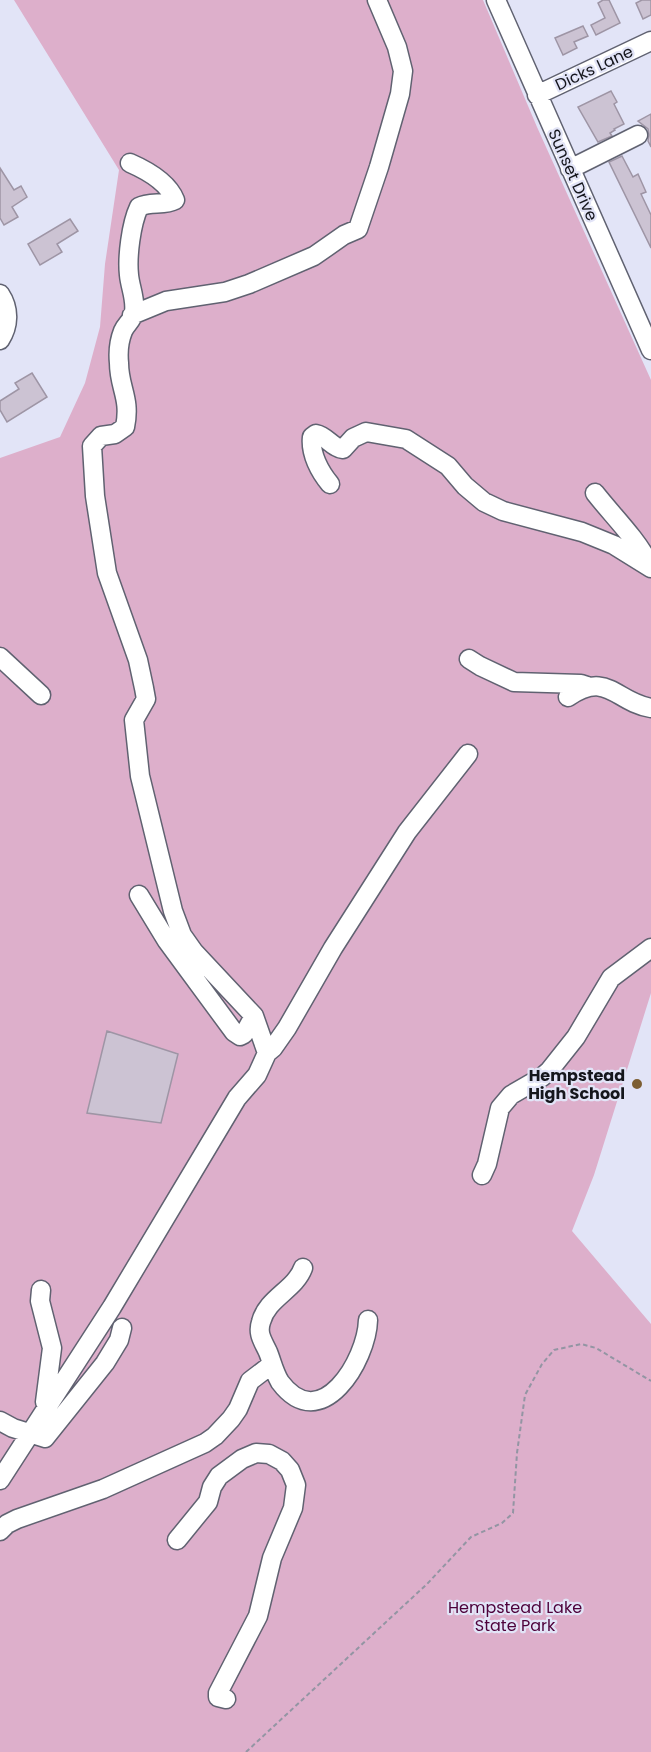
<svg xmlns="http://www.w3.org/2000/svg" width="651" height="1752" font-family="Poppins,sans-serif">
  <rect width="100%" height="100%" fill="#e2e4f7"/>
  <path fill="#ddafcb" d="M14,0H483L537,127L651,380V993L594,1175L572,1231L651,1324V1752H0V458L60,437L85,383L100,327L105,264L119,170Z"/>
  <path fill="#ccc3d3" stroke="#9e95a5" stroke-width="1.5" d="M603,0H609L620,23L596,35L591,25L605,18L598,3Z
    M642,0H651V15L643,19L636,3Z
    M583,26L588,36L574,42L577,48L563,55L555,38Z
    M611,91L617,102L614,104L624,124L614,129L615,130L610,133L612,136L598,142L578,107Z
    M651,114V147L648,141L649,135L648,129L638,121Z
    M622,156L633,177L638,174L646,192L641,194L651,215V248L609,162Z
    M0,168L14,190L21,186L27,197L12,207L18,217L4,225L0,218Z
    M70,219L78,231L57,244L62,252L40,265L28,244Z
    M32,373L47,397L7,422L0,410V401L19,389L15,383Z
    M107,1031L178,1054L161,1123L87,1113Z"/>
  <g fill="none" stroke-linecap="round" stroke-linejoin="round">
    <defs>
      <path id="minor" d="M496,0L651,350
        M537,95L651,41
        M130,163C146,170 168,182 175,200C164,206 150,201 139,207C131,224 127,257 129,275C130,287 136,299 134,312C133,320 126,324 123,331C119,341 118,353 119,363C119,388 131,398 125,427L115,434L101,436L92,446L95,496L107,573L138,660L144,688L146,699L134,720L140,776L173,911L182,935L194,952L254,1016L267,1053
        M570,169L638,135
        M0,294C10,309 9,326 0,340
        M132,315L166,301L225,292L249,284L314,256L344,235L358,229L379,167L400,94L403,71L397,47L377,0
        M330,484C320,472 310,454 312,437L316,434C327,436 332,448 343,449L353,438L366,432L406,439L448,466L465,486L484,502L503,511L582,532L614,545L651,568
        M595,493C613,516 635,537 649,563
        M0,657L41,695
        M469,659L480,666L514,682L581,684L587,686
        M568,697C608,670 615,702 651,708
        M139,895L167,941L234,1032L240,1036L244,1034L254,1016
        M482,1175L487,1164L500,1108L511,1095L542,1077L549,1071L576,1037L611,978L651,948
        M303,1268C295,1290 267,1298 261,1322C257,1334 263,1341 268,1352C272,1362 274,1372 280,1382C321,1437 367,1360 368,1320
        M41,1290L40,1301L52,1348L45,1402
        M0,1421L13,1428L45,1438L105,1363L119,1340L122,1328
        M0,1480L112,1307L237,1098L257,1075L267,1053L273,1048L287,1028L333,948L407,832L468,754
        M0,1531L7,1524L17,1519L103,1489L205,1443L215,1436L231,1419L238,1409L250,1381L271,1365
        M177,1540L208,1502L212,1487L219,1476L242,1459L256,1453L269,1454L282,1461L290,1470L296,1485L293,1508L272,1558L258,1616L218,1693V1697L226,1699"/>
    </defs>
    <use href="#minor" stroke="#606271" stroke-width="21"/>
    <path stroke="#9395a3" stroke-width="2" stroke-dasharray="4.5 3" stroke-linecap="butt" d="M246,1752L427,1584L471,1537L502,1523L513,1513L517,1453L525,1395L542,1364L554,1350L581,1344L596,1348L651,1381"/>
    <use href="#minor" stroke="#fff" stroke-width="18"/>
  </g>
  <circle fill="#7d5e33" stroke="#e2e4f7" stroke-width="2" cx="637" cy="1084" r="6"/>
  <g text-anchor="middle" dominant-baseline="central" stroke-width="4.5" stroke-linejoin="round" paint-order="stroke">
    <g font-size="16" fill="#15161c" stroke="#e2e4f7">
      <text transform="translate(594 68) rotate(-25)">Dicks Lane</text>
      <text transform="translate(573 175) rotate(66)">Sunset Drive</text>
    </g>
    <g font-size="16" font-weight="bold" fill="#15161c" stroke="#e2e4f7" text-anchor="end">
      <text x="625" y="1075">Hempstead<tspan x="625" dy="18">High School</tspan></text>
    </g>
    <g font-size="16" fill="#4d003a" stroke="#e2e4f7">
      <text x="515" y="1607">Hempstead Lake<tspan x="515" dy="18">State Park</tspan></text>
    </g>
  </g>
</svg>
